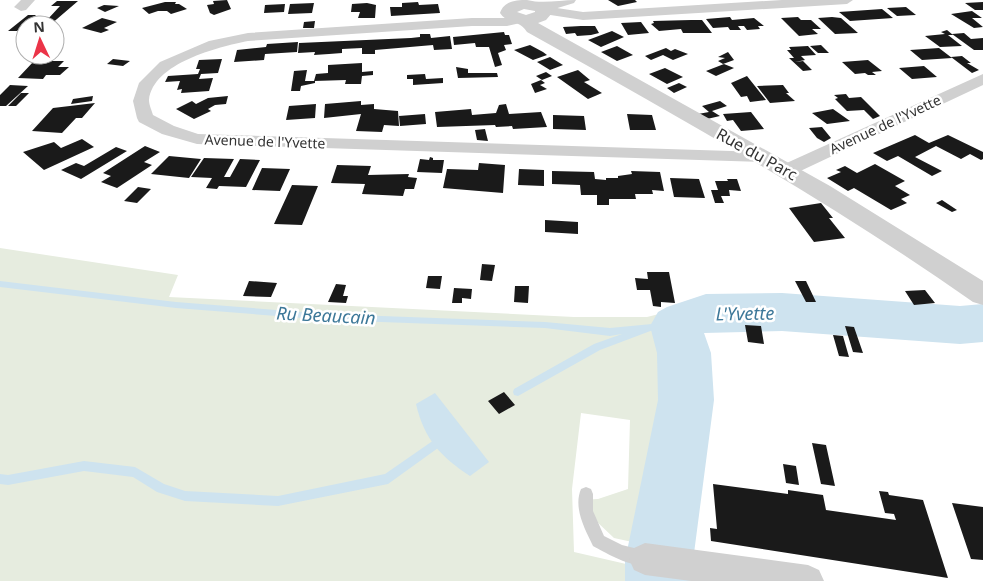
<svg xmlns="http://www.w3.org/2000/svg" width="983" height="581" font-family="'Noto Sans',sans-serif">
  <rect width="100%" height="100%" fill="#fff"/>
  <path fill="#e6ecdf" d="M0,248L178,275L169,297L574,317H647L711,301L701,326L687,554L614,538L595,520L581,500L598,499L628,489L630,420L581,413L572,489L574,552L687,578V581H0Z"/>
  <path fill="#cee3ef" d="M435,393L489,462L470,476C441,457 424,439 416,404Z"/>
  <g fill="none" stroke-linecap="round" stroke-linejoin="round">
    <path fill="#cee3ef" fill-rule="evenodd" d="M0,281L176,302L327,314L545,322L610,328L652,324L676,323L679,324L681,326L679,328L676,329L653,330L600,350L518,396L514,395L513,392L514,389L594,344L622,334L610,336L545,328L327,320L176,308L0,287Z
      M434,440L438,442L439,445L438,448L388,484L278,506L185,501L157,492L133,477L84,471L8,485L0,484V474L8,475L84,461L135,467L164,484L185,491L278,496L385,474Z"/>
    <path fill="#cee3ef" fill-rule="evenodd" d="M782,293L960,306L983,304V342L960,344L782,331L704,333L711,353L714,400L693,561L695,581H625V561L658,400L657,353L650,326L658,312L667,307L706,294Z"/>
  </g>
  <path fill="#1a1a1a" d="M227,0L231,9L214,15L210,13L207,5L214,4L213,1Z
    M608,0H635L637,2L618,6Z
    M57,1H78L50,25H25L17,31H8L28,15H36L31,20H47L60,6H51Z
    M165,2H176L175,4H179L187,9L171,14L167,11H158L149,14L142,8Z
    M418,2L419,5L438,4L440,13L391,16L390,7H402V3Z
    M983,2V10H975L965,3Z
    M314,3L312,13L288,14L290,4Z
    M367,3L376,5L375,18H358L360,12H351L352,4Z
    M285,4L284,12L264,13L265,5Z
    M104,5L119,6L105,12L97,8Z
    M906,7L916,15L897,16L887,8Z
    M882,9L893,18L850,21L839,12Z
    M972,11L982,18H972L983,27L974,28L951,14Z
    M730,17L732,20L754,18L764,26H758L760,29L747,30L744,26H738L741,30H730L728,27L713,28L706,19Z
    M798,17L801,20H811L821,29H812L818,34L799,36L781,18Z
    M832,17L841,18L858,33L835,34L818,18Z
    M102,18L117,22L104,28L109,30L101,33L82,28Z
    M691,20H702L712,33H683L681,29L659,31L651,24L654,23L653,21Z
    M315,21L314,28H303L304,22Z
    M641,22L649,33L628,35L621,23Z
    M581,26H595L599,33L591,35L577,36L575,33L566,34L563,27Z
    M947,30L953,35H948L962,46L940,47L925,36L945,34L941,32Z
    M612,31L624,37L601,47L588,40Z
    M504,32L505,35H509L512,44L504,45L506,50L498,53L502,65L495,67L489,47H476L475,43L454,45L453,37Z
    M964,33L971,39L983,38V50H974L952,34Z
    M420,34H430L431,38L450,36L452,49L434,50L433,45L375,50V54H362V48L342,49V53L329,54L314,55L315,52L298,53L299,43L411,38L420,37Z
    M298,42L297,52L265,54L264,60L234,62L237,50L266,47L267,44Z
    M530,45L543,52L547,55L533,60L514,50Z
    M821,45L829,53H818L810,46Z
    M617,46L633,55L617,61L601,52Z
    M808,46L816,55L801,56L805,60L795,62L803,61L812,70L803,71L789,58H794L787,50H791L789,47Z
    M666,48L671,51L675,49L688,54L673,60L663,55L651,60L645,56Z
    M939,48L952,58L922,60L910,50Z
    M728,52L734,60L723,64L718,61L725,58L718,57Z
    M962,56L971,63H967L979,70L972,73L951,57Z
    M550,57L563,65L550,70L537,62Z
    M113,59L130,61L123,66L107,64Z
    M222,59L218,73L201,74L199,79L213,78L209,91L181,93L182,89L177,90L180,81L165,82L168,76L198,74L200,69H196L199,60Z
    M868,60L882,71L872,72L876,75H868L865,73L855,74L842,62Z
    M34,61H64L58,67H69L60,75H46L43,79L18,78Z
    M362,63V72L373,71V75L362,76L361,84H345L346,80L314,81L316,74L328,73V65Z
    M724,64L734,68L716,76L706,71Z
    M924,66L937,77L912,79L899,68Z
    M456,67L468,69V73H497L498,77L458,78Z
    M665,68L683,77L667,84L649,74Z
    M307,70L305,81H315V83L301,86L300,91H291L294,71Z
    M578,70L590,80L584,82L602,93L588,99L557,77Z
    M546,72L552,76L542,80L536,76Z
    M425,74L426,79L443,78V83L413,85V79H407V75Z
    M747,76L766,100L750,102L747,96L741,97L731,83Z
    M541,80L545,83L540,85L547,89L535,93L531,84Z
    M679,83L687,87L674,93L667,88Z
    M10,85L28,86L6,106H0V95Z
    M783,85L789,93H786L795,101L770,103L757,86Z
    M21,93H29L16,106H8Z
    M846,94L849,98L861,97L880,116L873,119L864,110L847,111L835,99L838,98L834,95Z
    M93,96L92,101L71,104L73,99Z
    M228,96L226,104L215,105L208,109L211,111L194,119L176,109L192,101L196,104L208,98Z
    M361,101V105L374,104V109L398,111L399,126L384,125L382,132L356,131L361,114L324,118L325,104Z
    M720,101L727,106L712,111L720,116L707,119L698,114L709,112L702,106Z
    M95,103L82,118H76L62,133L32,131L53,108Z
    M316,104L315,118L286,120L289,106Z
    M506,104L509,114L541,112L547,127L513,129L512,126L496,127L495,125L437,127L435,112L471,109L472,115L496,113L499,105Z
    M833,109L850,121L827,124L812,113Z
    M751,112L764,129L741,131L733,120L727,121L723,114Z
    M425,114L426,124L400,126L399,116Z
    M627,114L652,115L656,130H630Z
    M553,115L584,116L586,130L553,129Z
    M822,127L831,138L824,142L817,138L809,128Z
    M485,129L488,141L477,140L475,130Z
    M915,135L929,143L948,135L983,152V159L981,160L970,154L961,159L936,146L915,157L942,171L932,176L898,156L887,161L873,153Z
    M82,139L94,147L44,170L23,152L54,142L61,148Z
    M145,146L160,152L144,162L152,165L117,188L101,182L111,176L103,173Z
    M116,147L127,151L81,179L61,170L76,163L84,166Z
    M169,156L201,159L189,178L151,174Z
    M430,157L433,158V160H444L442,173L417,172L420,159L429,160Z
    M204,158L234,159L224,177H230L240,159L260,160L246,187L219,186L217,189L206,188L212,178L191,177Z
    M479,163L505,165L503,193L443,188L447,169L478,170Z
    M875,164L905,181L895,186L910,195L901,199L907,203L891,210L854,188L848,191L827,178L841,172L836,170L845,166L857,173Z
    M337,165L371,166L368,175L409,174L408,177L417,178L414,189H405L403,196L362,194L365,184L331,183Z
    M262,168L290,169L280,191L252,190Z
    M519,169L544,170V186L518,185Z
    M552,171L594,172L595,179L606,180V178H618V176L632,174L631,171L660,172L664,191L652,190L653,194H635L636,199H609V205H597V195H581L580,185L552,184Z
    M670,178L699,179L705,198L674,197Z
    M727,179H737L741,191L729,190L730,196H721L724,203H715L711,190H718L715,181H728Z
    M292,185L318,186L302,225L274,224Z
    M138,187L151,189L137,203L124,201Z
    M942,200L957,210L952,212L936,203Z
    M821,203L833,218H829L845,238L814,242L789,208Z
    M545,220L578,222V234L545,232Z
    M482,264L495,265L492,281L480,280Z
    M647,272H669L675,303L661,302V307L653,306L650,290H637L635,278L648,279Z
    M428,276H442L440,289L426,288Z
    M249,281L277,283L271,297L243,296Z
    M795,281H806L816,302H806Z
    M336,284L346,285L343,296H348L346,303L328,302Z
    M515,286H529L528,303L514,302Z
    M454,288L472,289L471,299L462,298V303H452Z
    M925,290L935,303L914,305L905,291Z
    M745,325L761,326L764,344L748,342Z
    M845,326L854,327L863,353L853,352Z
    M833,335L843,336L849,357L839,356Z
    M504,392L515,405L499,414L488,401Z
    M812,443L826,445L835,486L821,484Z
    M783,464L796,466L799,485L786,483Z
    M713,484L788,494V490L823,495L826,510L896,520L894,514L885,513L879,491L888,492L889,495L923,500L948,578L711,541L710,528L717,529Z
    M952,503L983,507V560L971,559Z"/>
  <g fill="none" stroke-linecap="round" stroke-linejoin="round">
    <path fill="#d0d0d0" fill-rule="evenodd" d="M586,487L591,489L593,494V511L604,536L622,545L650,552L652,558L650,564C634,570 606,553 593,546C585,529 573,508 581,489Z"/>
    <path fill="#d0d0d0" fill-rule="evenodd" d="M21,0H35L26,10L21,11L14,7Z
      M782,0H853L847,4L583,20L544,14L537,10L544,6L583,12Z
      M520,15L525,16L527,19L525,22L507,26H472L248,41C218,47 153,63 149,100C149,105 152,111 153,115L174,126L198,134L763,152L769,153L772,157L769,161L763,162L197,144L162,134L139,122L137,118L133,101L139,83L160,62L209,41L248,33L472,18H507Z
      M983,74V85L794,174L787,176L780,174L778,170L780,166Z
      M645,543L808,565L819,570L824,581H691L645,575L634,570L629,559L634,548Z"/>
    <path fill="#d0d0d0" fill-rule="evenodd" d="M527,0C543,4 559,0 576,0L574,3L551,10L552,13L546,20L538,23L830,186L983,281V305L973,302C831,202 679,117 527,32C519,19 508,25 500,13C504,1 516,0 527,0ZM524,9L535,11V12L526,15L517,12Z"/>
  </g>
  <g text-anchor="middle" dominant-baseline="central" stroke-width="5" stroke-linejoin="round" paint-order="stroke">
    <g font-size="14" fill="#333" stroke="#fff">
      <text transform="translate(885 124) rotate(-25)">Avenue de l'Yvette</text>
      <text transform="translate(265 141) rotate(2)">Avenue de l'Yvette</text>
    </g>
    <g font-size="16" fill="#333" stroke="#fff">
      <text transform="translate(757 154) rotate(29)">Rue du Parc</text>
    </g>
    <g font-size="18" font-style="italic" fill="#3d7899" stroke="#fff">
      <text transform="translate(745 313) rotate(-1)">L'Yvette</text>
      <text transform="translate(326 315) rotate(3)">Ru Beaucain</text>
    </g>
  </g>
  <g transform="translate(40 40) rotate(356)"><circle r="24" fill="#ffffff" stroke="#adadad"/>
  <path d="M0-4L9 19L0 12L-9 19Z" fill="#eb3448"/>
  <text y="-8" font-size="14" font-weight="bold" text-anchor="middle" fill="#333333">N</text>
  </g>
</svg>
